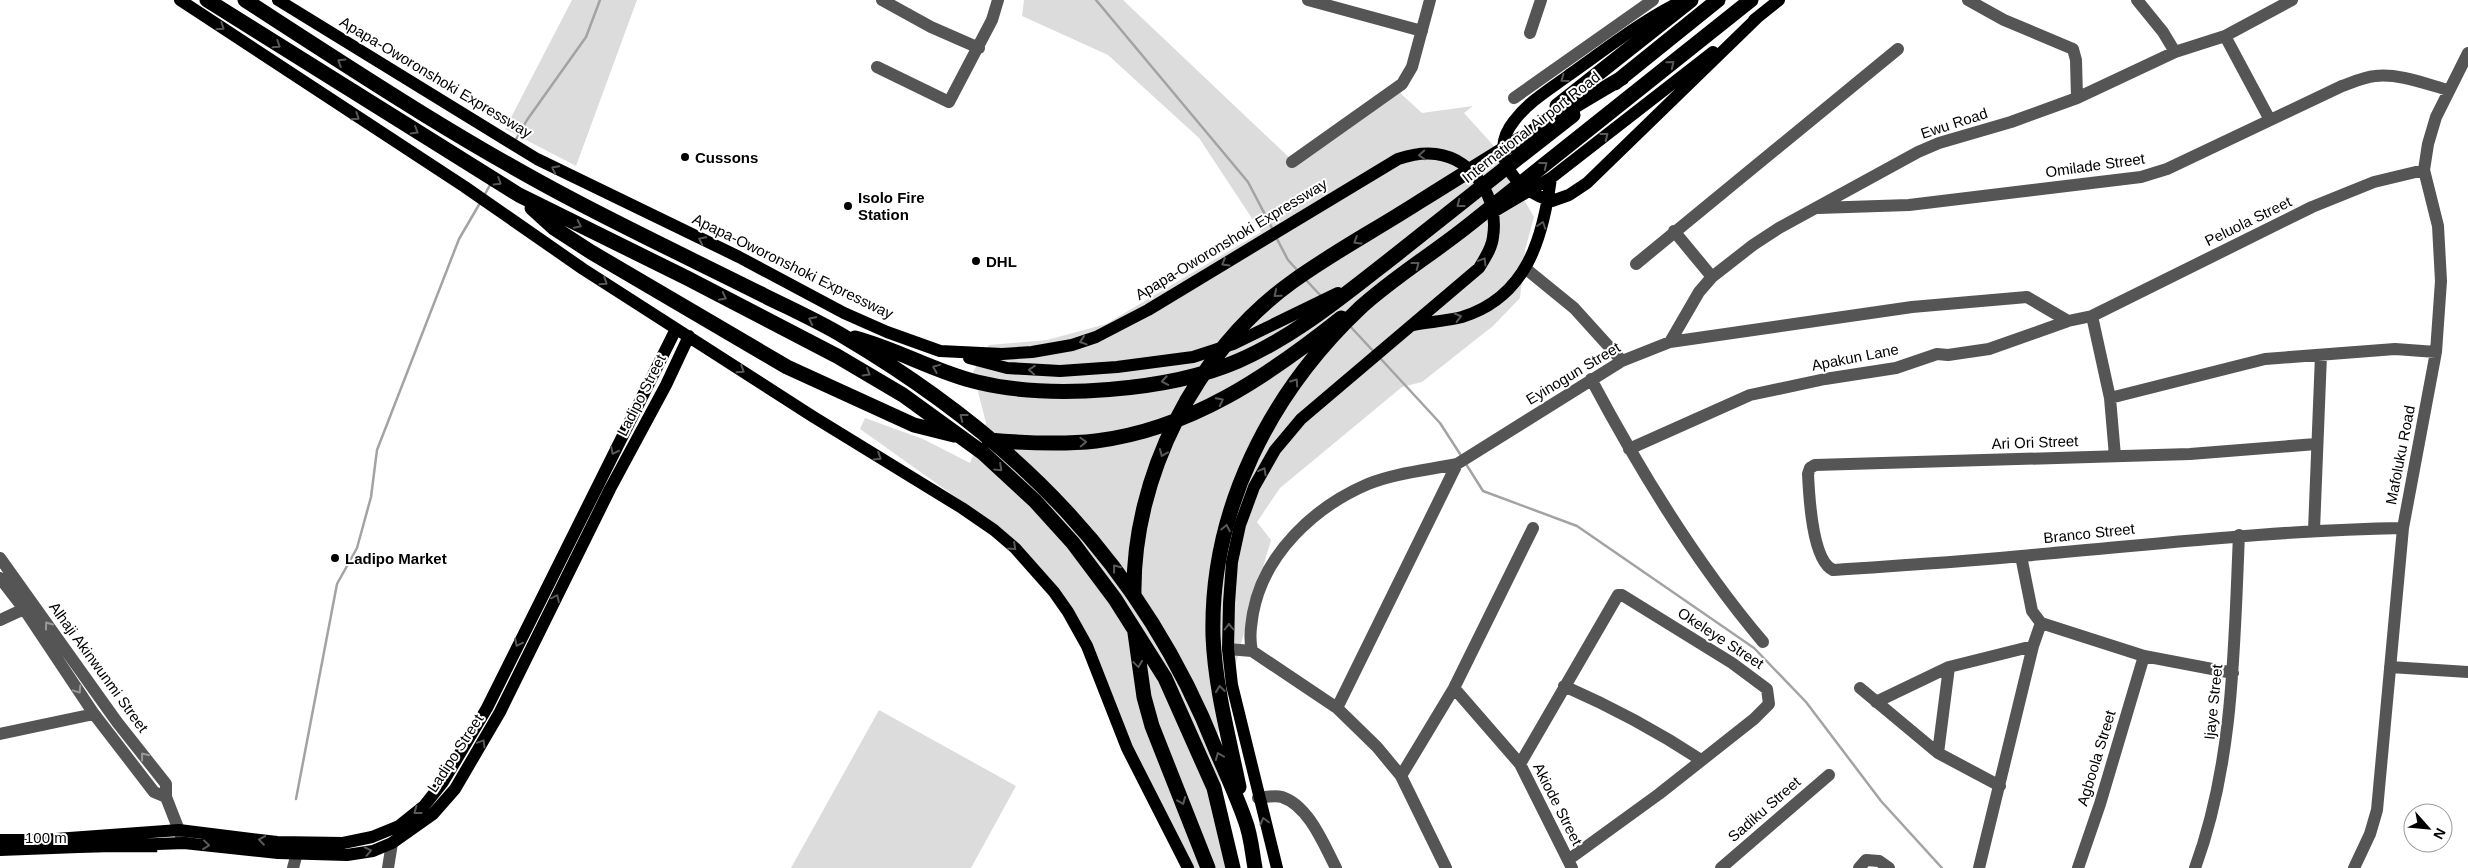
<svg xmlns="http://www.w3.org/2000/svg" width="2468" height="868" font-family="Arial,sans-serif">
  <rect width="100%" height="100%" fill="#fff"/>
  <path fill="#dcdcdc" d="M572,0H637L576,166L505,129Z
    M1024,0H1123L1296,164L1398,91L1422,113L1473,106L1464,113L1493,145L1534,217L1525,250L1520,298L1493,326L1422,382L1402,387L1280,488L1257,522L1271,540L1247,621L1218,732L1226,868H1187L1054,585L1005,532L860,429L865,418L923,439L970,463L986,423L973,372L989,345L1047,340L1106,324L1261,232L1199,138L1108,55L1022,16Z
    M879,710L1016,786L971,868H791Z"/>
  <g fill="none" stroke-linecap="round" stroke-linejoin="round">
    <path stroke="#a3a3a3" stroke-width="2.5" d="M1096,0L1248,182L1273,230
      M515,141L527,120L586,37L600,0
      M484,196L491,183
      M1276,237L1288,260L1299,272
      M1306,280L1321,296
      M1349,325L1374,352
      M1380,358L1440,423L1462,457
      M1466,464L1483,491L1577,526L1754,648L1806,702L1881,801L1942,868
      M296,799L337,584L357,548L371,497L377,450L459,239L480,203"/>
    <path stroke="#555" stroke-width="12" d="M882,0L931,27L979,48
      M1308,0L1422,31
      M1968,0L2004,20L2073,49L2076,60L2077,98
      M2137,0L2163,32L2175,52
      M1530,33L1541,0
      M2225,36L2270,120
      M877,67L949,102L992,20L998,0
      M1514,98L1653,0
      M1292,162L1402,84L1412,67L1430,0
      M1818,208L1909,205L2141,177L2167,169L2342,86C2353,82 2364,77 2375,76C2398,73 2426,84 2448,90
      M1674,231L1712,277
      M1636,264L1898,49
      M1526,269L1574,308L1622,361
      M2092,316L2110,398L2115,456
      M1670,342L1699,292L1712,277L1753,245L1779,228L1918,152L1939,143L2011,122L2077,98L2175,52L2225,36L2292,0
      M1591,379C1640,471 1696,563 1763,642
      M2110,398L2265,359L2395,349L2436,352
      M2316,444L2190,454L1815,465L1810,468L1808,474C1809,495 1812,560 1833,570C1895,566 1959,562 2021,556C2149,545 2275,530 2403,528
      M1629,449L1750,395L1825,379L1896,368L1937,354L1948,355L1989,349L2068,321L2092,316L2312,207L2374,182L2424,170
      M2314,530L2321,355
      M2021,556L2032,611L2041,623L2144,656L2233,673
      M0,558L117,722L166,784V797L182,838
      M0,578L24,609L94,714L154,792L166,797
      M0,620L24,609
      M1228,649L1252,651L1337,708L1377,747L1401,776L1446,868
      M1252,651C1249,638 1251,626 1253,613C1264,554 1314,507 1368,484C1395,473 1428,470 1457,464
      M2390,667L2468,672
      M1564,686C1612,707 1657,731 1701,760
      M1454,688L1520,764L1572,868
      M1860,688L1938,753L2000,786
      M1876,702L1949,667L2033,646
      M1337,708L1457,464L1622,361L1670,342L1912,307L2027,297L2068,321
      M0,734L94,714
      M1938,753L1949,667
      M1520,764L1618,595H1622L1732,663L1767,689L1769,704L1754,719L1659,794L1568,860
      M1401,776L1454,688L1533,528
      M1258,798C1265,797 1275,795 1282,797C1309,806 1324,845 1336,868
      M293,868L297,853
      M388,868L392,843
      M1721,868L1829,775
      M1859,868L1866,860L1879,861L1889,868
      M1979,868L2033,646L2041,623
      M2078,868L2100,804L2144,656
      M2195,868C2234,762 2234,647 2239,535
      M2354,868L2370,834L2377,810L2403,528L2436,352L2441,281L2438,226L2424,170L2428,144L2436,117L2468,53"/>
    <path stroke="#000" stroke-width="12" d="M180,0L465,187L583,269L812,416L962,508L994,530L1015,548L1054,592L1068,612L1087,646L1127,748L1188,868
      M278,0L537,159L739,257L844,313L887,332L940,351L1002,354L1032,352L1072,345L1096,337L1148,310L1398,159C1410,155 1423,152 1436,154C1475,159 1499,200 1493,237C1492,248 1485,258 1479,268L1301,419L1275,450L1254,487L1240,525L1232,562L1229,603L1228,649L1232,685L1277,868
      M1684,0C1644,19 1606,49 1569,75C1550,89 1528,102 1514,121C1486,156 1517,191 1552,201L1569,195L1587,183L1760,15
      M1754,20L1779,0
      M1493,212L1551,178L1713,52
      M1413,325C1429,322 1447,321 1462,317C1527,297 1543,238 1551,178
      M969,358L1007,368L1060,371L1117,367L1193,357L1233,344L1338,293
      M0,840H42L179,830L277,842L343,843L372,837L399,826L424,806L443,782L487,708L676,329
      M0,850L184,843L278,853L347,855L373,851L392,843L433,814L455,789L500,712L610,489L666,385L689,336"/>
    <path stroke="#000" stroke-width="15" d="M207,0L519,195L687,278L837,356L903,395L983,453L1035,501L1073,543L1115,599L1165,678L1214,788L1233,868
      M245,0C353,70 462,142 577,202C638,234 701,264 763,295C789,308 818,321 843,336C1014,437 1142,563 1216,750C1226,773 1237,797 1245,820C1251,835 1252,852 1255,868
      M1615,83L1718,0
      M1557,106L1691,0
      M532,208L554,228L591,252L787,367L914,425L954,435
      M855,338C897,349 935,372 977,382C1050,400 1169,391 1238,361C1296,336 1347,293 1397,254C1455,208 1514,161 1573,115
      M989,440C1024,443 1061,445 1096,441C1191,429 1268,376 1341,318
      M1134,595C1132,477 1196,351 1292,282C1332,253 1377,229 1419,202C1486,160 1553,118 1622,78
      M1135,633L1144,697L1152,726L1208,868
      M1239,787C1229,738 1215,687 1213,636C1210,510 1270,393 1360,308C1394,277 1434,253 1470,224C1564,149 1658,75 1751,0"/>
  </g>
  <defs><path id="oneway-chevron" d="M-2-3.5L2.5 0L-2 3.5" fill="none" stroke-width="1.6" stroke-linecap="round" stroke-linejoin="round" transform="scale(1.25)"/></defs>
  <g stroke="#595959">
    <use href="#oneway-chevron" transform="translate(221 27) rotate(34)"/>
    <use href="#oneway-chevron" transform="translate(277 45) rotate(33)"/>
    <use href="#oneway-chevron" transform="translate(341 62) rotate(-148)"/>
    <use href="#oneway-chevron" transform="translate(1671 64) rotate(-39)"/>
    <use href="#oneway-chevron" transform="translate(1564 79) rotate(144)"/>
    <use href="#oneway-chevron" transform="translate(356 117) rotate(33)"/>
    <use href="#oneway-chevron" transform="translate(415 131) rotate(31)"/>
    <use href="#oneway-chevron" transform="translate(1605 136) rotate(-38)"/>
    <use href="#oneway-chevron" transform="translate(1422 155) rotate(177)"/>
    <use href="#oneway-chevron" transform="translate(1544 165) rotate(-38)"/>
    <use href="#oneway-chevron" transform="translate(555 169) rotate(-153)"/>
    <use href="#oneway-chevron" transform="translate(498 182) rotate(32)"/>
    <use href="#oneway-chevron" transform="translate(1460 204) rotate(142)"/>
    <use href="#oneway-chevron" transform="translate(578 225) rotate(26)"/>
    <use href="#oneway-chevron" transform="translate(1542 225) rotate(-72)"/>
    <use href="#oneway-chevron" transform="translate(702 240) rotate(-154)"/>
    <use href="#oneway-chevron" transform="translate(1357 241) rotate(148)"/>
    <use href="#oneway-chevron" transform="translate(1483 261) rotate(-59)"/>
    <use href="#oneway-chevron" transform="translate(1225 263) rotate(149)"/>
    <use href="#oneway-chevron" transform="translate(1416 265) rotate(-37)"/>
    <use href="#oneway-chevron" transform="translate(604 282) rotate(33)"/>
    <use href="#oneway-chevron" transform="translate(1277 294) rotate(141)"/>
    <use href="#oneway-chevron" transform="translate(723 297) rotate(27)"/>
    <use href="#oneway-chevron" transform="translate(1458 317) rotate(-14)"/>
    <use href="#oneway-chevron" transform="translate(812 320) rotate(-153)"/>
    <use href="#oneway-chevron" transform="translate(1083 341) rotate(162)"/>
    <use href="#oneway-chevron" transform="translate(936 368) rotate(-158)"/>
    <use href="#oneway-chevron" transform="translate(741 370) rotate(33)"/>
    <use href="#oneway-chevron" transform="translate(1032 370) rotate(-176)"/>
    <use href="#oneway-chevron" transform="translate(867 373) rotate(30)"/>
    <use href="#oneway-chevron" transform="translate(1165 381) rotate(170)"/>
    <use href="#oneway-chevron" transform="translate(1295 382) rotate(-55)"/>
    <use href="#oneway-chevron" transform="translate(1220 401) rotate(-27)"/>
    <use href="#oneway-chevron" transform="translate(963 417) rotate(-142)"/>
    <use href="#oneway-chevron" transform="translate(1083 442) rotate(-2)"/>
    <use href="#oneway-chevron" transform="translate(614 451) rotate(117)"/>
    <use href="#oneway-chevron" transform="translate(1163 453) rotate(112)"/>
    <use href="#oneway-chevron" transform="translate(878 457) rotate(32)"/>
    <use href="#oneway-chevron" transform="translate(999 468) rotate(43)"/>
    <use href="#oneway-chevron" transform="translate(1263 471) rotate(-61)"/>
    <use href="#oneway-chevron" transform="translate(1226 528) rotate(-79)"/>
    <use href="#oneway-chevron" transform="translate(1013 547) rotate(42)"/>
    <use href="#oneway-chevron" transform="translate(1116 568) rotate(-128)"/>
    <use href="#oneway-chevron" transform="translate(556 598) rotate(-64)"/>
    <use href="#oneway-chevron" transform="translate(1229 627) rotate(-90)"/>
    <use href="#oneway-chevron" transform="translate(518 643) rotate(116)"/>
    <use href="#oneway-chevron" transform="translate(1138 664) rotate(82)"/>
    <use href="#oneway-chevron" transform="translate(1220 689) rotate(-97)"/>
    <use href="#oneway-chevron" transform="translate(482 743) rotate(-59)"/>
    <use href="#oneway-chevron" transform="translate(1219 756) rotate(-112)"/>
    <use href="#oneway-chevron" transform="translate(1182 801) rotate(68)"/>
    <use href="#oneway-chevron" transform="translate(417 811) rotate(143)"/>
    <use href="#oneway-chevron" transform="translate(1264 821) rotate(-105)"/>
    <use href="#oneway-chevron" transform="translate(262 840) rotate(-172)"/>
    <use href="#oneway-chevron" transform="translate(206 845) rotate(6)"/>
    <use href="#oneway-chevron" transform="translate(368 851) rotate(-12)"/>
  </g>
  <g stroke="#999">
    <use href="#oneway-chevron" transform="translate(48 625) rotate(-126)"/>
    <use href="#oneway-chevron" transform="translate(78 690) rotate(56)"/>
    <use href="#oneway-chevron" transform="translate(144 756) rotate(-128)"/>
  </g>
  <g fill="#000" stroke="#fff" stroke-width="2">
    <circle cx="685" cy="157" r="5"/>
    <circle cx="848" cy="206" r="5"/>
    <circle cx="976" cy="261" r="5"/>
    <circle cx="335" cy="558" r="5"/>
  </g>
  <g text-anchor="middle" dominant-baseline="central" stroke-width="4" stroke-linejoin="round" paint-order="stroke">
    <g font-size="15" fill="#000" stroke="#fff">
      <text transform="translate(436 77) rotate(31)">Apapa-Oworonshoki Expressway</text>
      <text transform="translate(1954 123) rotate(-18)">Ewu Road</text>
      <text transform="translate(1531 127) rotate(-38)">International Airport Road</text>
      <text transform="translate(2095 165) rotate(-8)">Omilade Street</text>
      <text transform="translate(2248 221) rotate(-26)">Peluola Street</text>
      <text transform="translate(1231 239) rotate(-31)">Apapa-Oworonshoki Expressway</text>
      <text transform="translate(793 266) rotate(26)">Apapa-Oworonshoki Expressway</text>
      <text transform="translate(1855 357) rotate(-11)">Apakun Lane</text>
      <text transform="translate(1573 373) rotate(-31)">Eyinogun Street</text>
      <text transform="translate(641 395) rotate(-63)">Ladipo Street</text>
      <text transform="translate(2035 442) rotate(-2)">Ari Ori Street</text>
      <text transform="translate(2400 455) rotate(-79)">Mafoluku Road</text>
      <text transform="translate(2089 533) rotate(-6)">Branco Street</text>
      <text transform="translate(1721 638) rotate(33)">Okeleye Street</text>
      <text transform="translate(99 667) rotate(54)">Alhaji Akinwunmi Street</text>
      <text transform="translate(2213 702) rotate(-84)">Ijaye Street</text>
      <text transform="translate(455 753) rotate(-57)">Ladipo Street</text>
      <text transform="translate(2096 758) rotate(-73)">Agboola Street</text>
      <text transform="translate(1558 804) rotate(63)">Akiode Street</text>
      <text transform="translate(1764 809) rotate(-41)">Sadiku Street</text>
    </g>
    <g font-size="15" font-weight="bold" fill="#000" stroke="#fff" text-anchor="start">
      <text x="695" y="157">Cussons</text>
      <text x="858" y="197">Isolo Fire<tspan x="858" dy="17">Station</tspan></text>
      <text x="986" y="261">DHL</text>
      <text x="345" y="558">Ladipo Market</text>
    </g>
  </g>
  <g transform="translate(2428 828) rotate(117)"><circle r="24" fill="#ffffff" stroke="#999999"/>
  <path d="M0-4L9 19L0 12L-9 19Z" fill="#000000"/>
  <text y="-8" font-size="14" font-weight="bold" text-anchor="middle" fill="#000000">N</text>
  </g>
  <path d="M18 843v8h138v-8" fill="none" stroke="#000000" stroke-width="2.5"/>
  <text x="25" y="843" font-size="15" fill="#000000" stroke="#ffffff" stroke-width="4" paint-order="stroke">100 m</text>
</svg>
